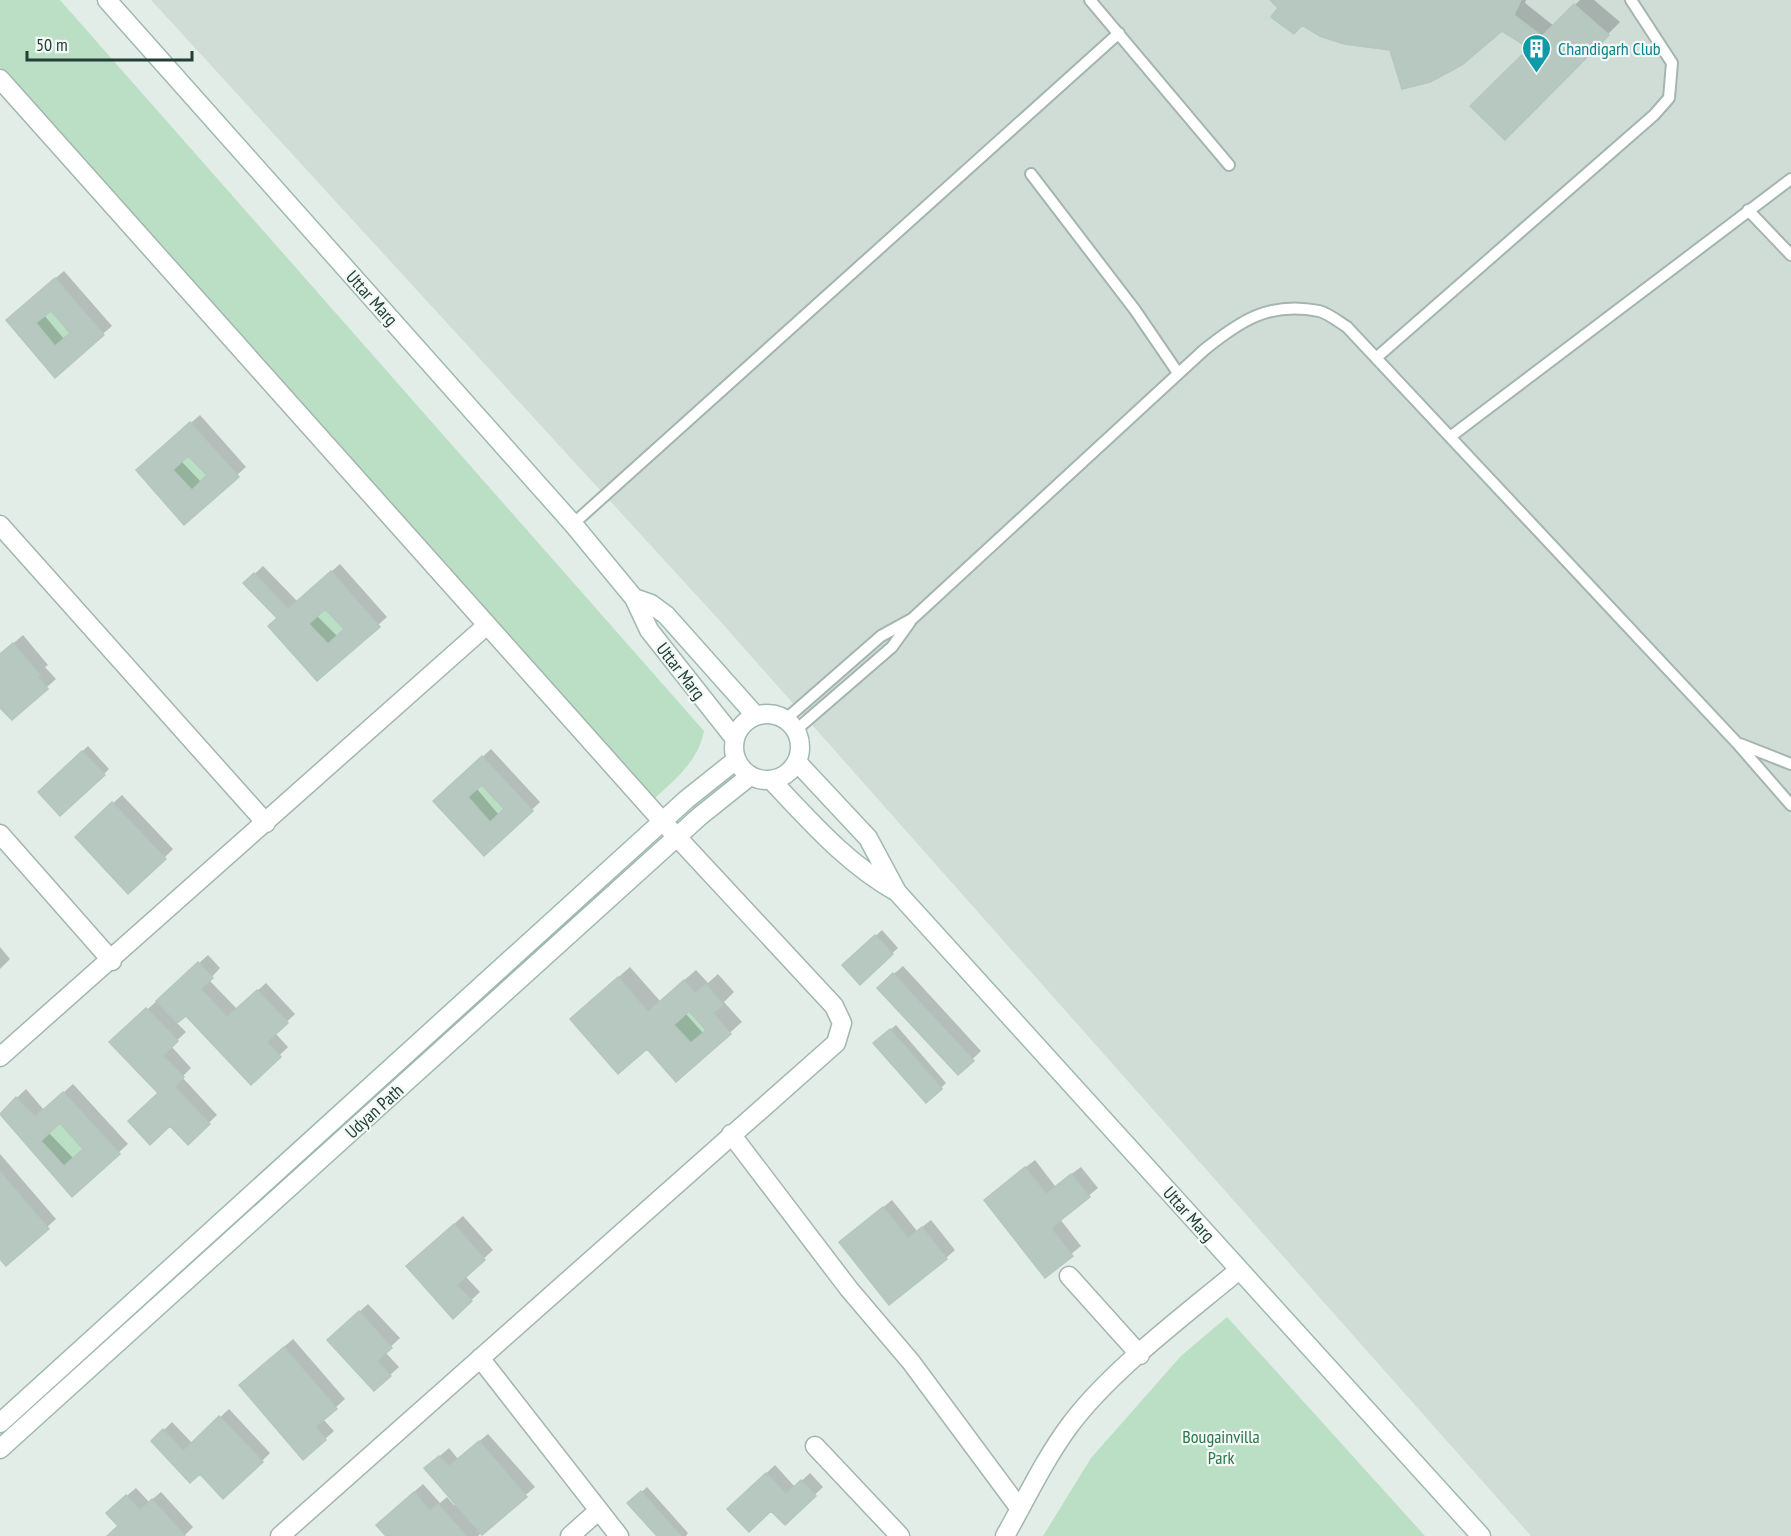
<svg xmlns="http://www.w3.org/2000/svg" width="1791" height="1536" font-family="'PT Sans Narrow',sans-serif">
  <rect width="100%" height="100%" fill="#e2ede8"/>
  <path fill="#d0ddd7" d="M151,0H1791V1536H1531L720,621Z"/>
  <path fill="#badfc4" d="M0,0H60L704,731C698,762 675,779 653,800L0,67Z
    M51,311L70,333L55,346L36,323Z
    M188,456L207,475L192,490L173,470Z
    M325,609L344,629L328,644L309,624Z
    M482,785L504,809L490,822L468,797Z
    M689,1011L706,1030L691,1043L674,1025Z
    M60,1123L83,1149L64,1166L41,1141Z
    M1227,1317L1425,1536H1043L1091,1458L1181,1356Z"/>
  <path fill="#0003" fill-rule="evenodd" d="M1272,0H1526L1525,3L1554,26L1580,0H1594L1620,22L1505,138L1531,47L1502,29L1391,48L1280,8Z
    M64,271L112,326L55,375L16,312ZM51,309L72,333L64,339L44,315Z
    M200,415L246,467L184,523L146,462ZM188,454L208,475L201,482L181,461Z
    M340,564L387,617L317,679L278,618L245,583L263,566L297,601ZM325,607L346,628L338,637L316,615Z
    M23,635L48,665L45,667L56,679L12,718L0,706V655Z
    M88,746L109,769L104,774L40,792Z
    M491,749L540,802L485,854L444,793ZM482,783L506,809L499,815L476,788Z
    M122,795L173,849L164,858L85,829Z
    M882,930L898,948L860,983L844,966Z
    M0,947L10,959L0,969Z
    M208,955L220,968L209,980L237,1009L266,983L295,1014L275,1033L288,1047L251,1083L186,1013L176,1022L186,1032L171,1046L191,1068L182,1077L217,1115L188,1143L160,1093L111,1042Z
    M903,966L981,1051L958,1073L888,979Z
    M630,967L660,1001L696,970L708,983L718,974L734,992L724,1002L742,1022L676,1080L647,1047L583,1008ZM689,1009L707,1029L703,1033L685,1013Z
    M896,1025L946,1083L941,1088L881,1037Z
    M73,1084L128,1144L72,1195L1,1113L26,1089L44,1110ZM60,1121L85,1148L74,1159L48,1132Z
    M0,1154L56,1219L6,1264L0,1256Z
    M1035,1160L1055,1186L1081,1167L1098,1188L1060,1219L1081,1246L1045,1276L994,1192Z
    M892,1200L917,1231L931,1220L955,1250L946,1258L841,1242Z
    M463,1216L493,1250L465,1276L480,1292L453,1317L416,1258Z
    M368,1304L400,1338L385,1352L399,1367L390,1375L338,1331Z
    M293,1339L345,1399L323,1419L334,1431L325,1439L249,1377Z
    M229,1409L270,1453L262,1461L200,1472L153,1441L172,1422L192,1443Z
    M488,1434L535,1487L478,1536H388L386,1516L423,1484L440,1503L447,1497L454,1505L457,1503L435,1460L449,1448L458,1459Z
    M775,1465L795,1487L810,1473L823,1487L785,1523L772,1509L737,1501Z
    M647,1487L688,1533L686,1536H659L635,1498Z
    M136,1488L149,1502L161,1492L193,1527L184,1536H109L120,1526L117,1504Z"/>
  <path fill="#b7c8c1" stroke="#b4c7bf" stroke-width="1.5" fill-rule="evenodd" d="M1270,0H1521L1514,15L1542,36L1574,4L1609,35L1505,140L1470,106L1529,48L1502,31L1462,65L1430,82L1402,89L1390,50L1344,44L1320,36L1302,25L1294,34L1271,17L1278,8Z
    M55,278L104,335L55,378L6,320ZM51,311L70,333L55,346L36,323Z
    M190,422L239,477L184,525L136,470ZM188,456L207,475L192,490L173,470Z
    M331,571L380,627L317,681L268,626L277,618L243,583L254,573L288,609ZM325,609L344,629L328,644L309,624Z
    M13,643L40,675L38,677L48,689L12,720L0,708V654Z
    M82,751L105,775L60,816L38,792Z
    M482,756L533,811L484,856L433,801ZM482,785L504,809L490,822L468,797Z
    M112,802L166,859L128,894L75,837Z
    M875,935L893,954L860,985L842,965Z
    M198,962L213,978L201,989L227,1017L257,990L288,1023L267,1042L281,1057L251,1085L186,1016L177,1023L156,1001Z
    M893,973L974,1061L958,1075L877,988Z
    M618,977L648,1012L684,980L695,993L706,984L723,1005L713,1013L731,1034L676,1082L647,1049L618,1074L570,1019ZM689,1011L706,1030L691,1043L674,1025Z
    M146,1008L178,1041L163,1056L184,1077L175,1087L210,1124L188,1145L170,1126L150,1145L128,1121L158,1093L109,1042Z
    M890,1029L942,1089L926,1103L873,1043Z
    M63,1092L120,1154L72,1197L0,1114L16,1097L35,1117ZM60,1123L83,1149L64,1166L41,1141Z
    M1025,1167L1046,1194L1071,1174L1090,1197L1051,1228L1073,1256L1045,1278L984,1200Z
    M0,1172L49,1229L6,1266L0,1259Z
    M883,1207L908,1238L922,1227L947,1259L889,1305L839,1242Z
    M454,1224L485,1260L457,1285L472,1301L453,1319L406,1266Z
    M359,1311L392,1348L377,1361L391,1376L374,1391L327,1340Z
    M284,1347L337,1409L315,1427L326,1440L303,1460L239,1385Z
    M219,1416L263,1462L223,1499L200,1474L190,1483L151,1441L163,1429L183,1451Z
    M479,1441L527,1497L482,1535L424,1468L439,1456L449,1466Z
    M766,1473L786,1494L801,1480L816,1496L785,1525L771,1511L749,1532L727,1509Z
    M641,1491L681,1536H657L627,1503Z
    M414,1492L430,1511L438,1504L466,1536H386L376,1525Z
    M126,1495L140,1510L152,1499L185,1536H107L118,1526L106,1513Z"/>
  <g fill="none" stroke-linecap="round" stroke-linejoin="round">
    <defs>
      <path id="lane" d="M1090,0L1229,165
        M1031,174L1135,310L1178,373
        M1748,210L1791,255
        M1376,358L1654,115L1669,98L1672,63L1631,0
        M1450,437L1791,179
        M573,524L1119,33
        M786,719L881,636L912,619L1204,350C1240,321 1269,301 1319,311C1328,313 1339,322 1347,327L1737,743L1791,805
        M796,730L892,647L910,622
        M1740,744L1791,764"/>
      <path id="street" d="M0,79L663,822L834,1006L842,1023L836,1043L280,1536
        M0,525L266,823
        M0,834L112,961
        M0,1057L487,625
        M731,1134L849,1289L911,1362L1020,1509
        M1069,1276L1140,1355
        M480,1358L619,1536
        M815,1446L900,1536
        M570,1536L598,1511
        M1005,1536C1026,1499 1044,1460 1070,1425C1111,1370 1185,1315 1239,1270"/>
      <path id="secondary" d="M107,0L573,524L634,598L649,630L735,739
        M634,598L651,604L666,615L756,716
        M734 747a33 33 0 1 1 66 0a33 33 0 1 1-66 0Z
        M797,762L868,838L897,892L1481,1536
        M771,780C811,822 846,863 897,892
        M0,1423L687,799L736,760
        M0,1449L700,816L750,776"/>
    </defs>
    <use href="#lane" stroke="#a4b5af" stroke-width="14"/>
    <use href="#street" stroke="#a4b5af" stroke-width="21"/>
    <use href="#secondary" stroke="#a0b9b0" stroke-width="21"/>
    <use href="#lane" stroke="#fff" stroke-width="10"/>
    <use href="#street" stroke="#fff" stroke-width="18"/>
    <use href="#secondary" stroke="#fff" stroke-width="18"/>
  </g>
  <defs>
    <symbol id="building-pin" viewBox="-11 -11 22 30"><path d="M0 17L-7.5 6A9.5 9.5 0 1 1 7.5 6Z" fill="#0f9aa8" stroke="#f3f9f6"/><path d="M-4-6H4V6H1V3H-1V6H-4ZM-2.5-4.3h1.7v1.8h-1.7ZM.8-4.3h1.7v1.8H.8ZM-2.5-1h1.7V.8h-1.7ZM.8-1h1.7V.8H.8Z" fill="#fff"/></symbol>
  </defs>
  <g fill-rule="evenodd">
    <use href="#building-pin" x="1520" y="32" width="33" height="45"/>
  </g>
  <g text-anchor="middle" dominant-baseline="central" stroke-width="4.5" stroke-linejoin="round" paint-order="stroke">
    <g font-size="18" fill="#0d838f" stroke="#f3f9f6" text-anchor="start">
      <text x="1558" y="48">Chandigarh Club</text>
    </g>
    <g font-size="18" fill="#213f37" stroke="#f3f9f6">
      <text transform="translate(372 298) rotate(48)">Uttar Marg</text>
      <text transform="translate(681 671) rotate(52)">Uttar Marg</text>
      <text transform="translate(374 1111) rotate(-42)">Udyan Path</text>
      <text transform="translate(1189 1214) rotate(48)">Uttar Marg</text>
    </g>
    <g font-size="18" fill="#297749" stroke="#f3f9f6">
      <text x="1221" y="1436">Bougainvilla<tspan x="1221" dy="21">Park</tspan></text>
    </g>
  </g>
  <path d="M27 51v9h165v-9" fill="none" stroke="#213f37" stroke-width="3"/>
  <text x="36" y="51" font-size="18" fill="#213f37" stroke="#f3f9f6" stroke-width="4.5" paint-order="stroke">50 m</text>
</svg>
